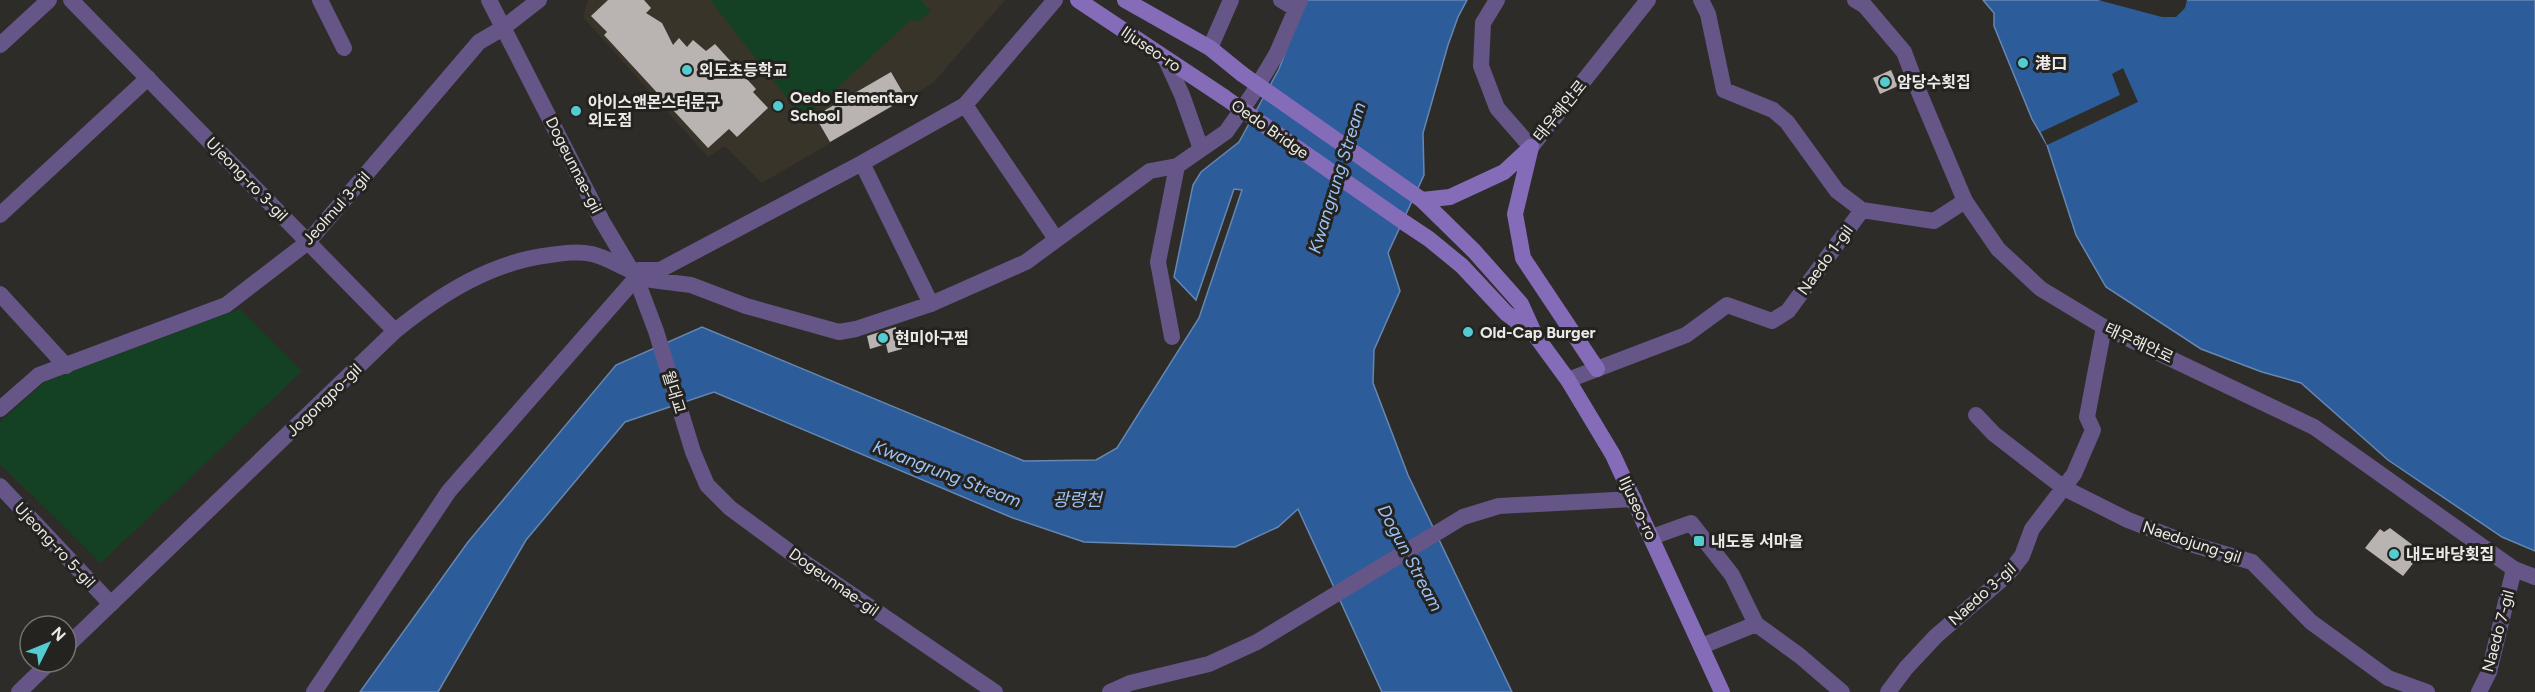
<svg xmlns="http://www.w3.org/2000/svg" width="2535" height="692" font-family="Figtree,'Noto Sans KR',sans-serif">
  <rect width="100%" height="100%" fill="#2e2c28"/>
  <path fill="#39342a" d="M588,0H1005L933,83L762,183L725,146L708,157L583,17Z"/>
  <path fill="#144123" d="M710,0H921L931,11L919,21L911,20L810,113L798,112Z
    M240,309L302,371L101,563L0,464V422L46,381Z"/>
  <path fill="#2c5d9a" stroke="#6687b1" stroke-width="1.5" d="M1305,0H1467L1458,17L1448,45L1423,133L1424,175L1388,253L1400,291L1374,350L1373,383L1408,475L1512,692H1382L1298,509L1278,527L1235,547L1084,542L1013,518L714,392L625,422L526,540L438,692H360L468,542L616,365L702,327L1024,461L1096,460L1117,448L1199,318L1242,190L1234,189L1196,300L1174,277L1193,185L1201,172L1239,142L1279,69Z
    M1983,0H2535V551L2502,537L2388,460L2301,383L2262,372L2201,349L2106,287L2076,235L2047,145L2032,119L1994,26V13Z"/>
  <path fill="#2e2c28" d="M2098,0H2187L2185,8L2176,17H2162Z
    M2123,68L2138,102L2047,145L2041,132L2120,95L2112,74Z"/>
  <path fill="#b9b4b1" d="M608,0H644L651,8L646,13L662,23L673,45L679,38L687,47L693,40L706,51L715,44L756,89L753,92L768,108L737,137L729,129L708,148L604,35L607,32L591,16Z
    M1891,70L1898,86L1880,94L1873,78Z
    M891,72L906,98L830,142L815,116Z
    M896,327L902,349L888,353L886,344L870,349L867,336Z
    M2390,528L2418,549L2411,558L2415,561L2403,576L2365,548L2380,529L2384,532Z"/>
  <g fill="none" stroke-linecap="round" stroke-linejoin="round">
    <path stroke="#655687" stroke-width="16" d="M320,0L344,48
      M1281,0L1296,9
      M1497,0L1483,23L1481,66L1497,108L1531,147
      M1701,0L1708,14L1724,90L1773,110L1787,122L1837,191L1862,210L1934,221L1965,201
      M0,45L49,0
      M1166,60L1182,95L1201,149
      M965,105L1056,239
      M862,163L931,304
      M0,215L148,78
      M639,270H660L862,163L965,105L1055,0
      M0,294L66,366
      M1172,337L1158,262L1177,166
      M1568,380L1686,335L1727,305L1772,321L1788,311L1862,210
      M1976,415L1994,434L2064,488L2128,520L2187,543L2252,562L2311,622L2388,678L2427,692
      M0,486L111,604
      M1652,537L1691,523L1732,575L1756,624L1800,656L1842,692
      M1702,646L1756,624
      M314,692L449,491L636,278L691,285L746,306L839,332L856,329L931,304L1026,262L1150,171L1177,166L1226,132L1252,95L1277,53L1300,0
      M1110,692L1130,683L1209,664L1257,642L1463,517L1499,506L1634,499
      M1888,692L1906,668L1936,636L2007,575L2022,556L2032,529L2074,474L2093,430L2087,417L2104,327
      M2479,692L2489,672L2514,569L2535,577"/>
    <path stroke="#655687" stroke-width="16" d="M71,0L395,331
      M489,0L602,221L636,278L656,331L693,452L707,485L730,508L798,558L995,692
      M1855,0L1865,6L1904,52L1919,92L1965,201L1998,249L2041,289L2104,327L2314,427L2514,569
      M1210,48L1231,0
      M1531,147L1648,0
      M0,409L39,375L226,305L308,242L479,42L503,28L539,0
      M66,647L395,331C441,294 491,262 550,255C564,253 578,251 592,254C605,257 618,265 630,270
      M19,692L50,662"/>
    <path stroke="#846cb9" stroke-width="16" d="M1078,0L1224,97
      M1125,0L1210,48L1242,74
      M1531,147L1515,214L1523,258L1597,369
      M1422,200L1474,251L1521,304L1535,335L1568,380L1613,455L1722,692
      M1422,200L1450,197L1504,172L1531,147
      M1405,223L1429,239L1462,266L1506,313L1534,334"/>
    <path stroke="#846cb9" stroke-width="16" d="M1242,74L1422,200
      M1224,97L1405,223"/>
  </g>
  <g fill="#52ccd0" stroke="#25231f" stroke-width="2">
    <circle cx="2023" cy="63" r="6"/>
    <circle cx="687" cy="70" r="6"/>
    <circle cx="1885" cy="82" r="6"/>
    <circle cx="778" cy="106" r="6"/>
    <circle cx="576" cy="111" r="6"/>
    <circle cx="1468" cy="332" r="6"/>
    <circle cx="883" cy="338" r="6"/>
    <rect x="1693" y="535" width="12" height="12" rx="3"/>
    <circle cx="2394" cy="554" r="6"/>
  </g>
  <g text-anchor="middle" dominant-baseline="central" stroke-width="6" stroke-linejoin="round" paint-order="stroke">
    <g font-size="16" fill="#eceae8" stroke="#25231f">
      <text transform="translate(1151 49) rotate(34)">Iljuseo-ro</text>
      <text transform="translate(1560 111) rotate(-51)">태우해안로</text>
      <text transform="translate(1270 129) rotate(35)">Oedo Bridge</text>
      <text transform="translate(574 165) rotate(63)">Dogeunnae-gil</text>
      <text transform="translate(247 179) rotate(46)">Ujeong-ro 3-gil</text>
      <text transform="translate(336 208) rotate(-48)">Jeolmul 3-gil</text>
      <text transform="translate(1825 260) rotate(-54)">Naedo 1-gil</text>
      <text transform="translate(2139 343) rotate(25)">태우해안로</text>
      <text transform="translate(674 392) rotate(73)">월대교</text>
      <text transform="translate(324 400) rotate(-44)">Jogongpo-gil</text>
      <text transform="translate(1638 508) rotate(65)">Iljuseo-ro</text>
      <text transform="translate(2192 542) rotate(18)">Naedojung-gil</text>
      <text transform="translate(55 545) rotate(47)">Ujeong-ro 5-gil</text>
      <text transform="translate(834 582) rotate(35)">Dogeunnae-gil</text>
      <text transform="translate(1982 594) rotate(-42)">Naedo 3-gil</text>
      <text transform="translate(2498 631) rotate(-75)">Naedo 7-gil</text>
    </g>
    <g font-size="16" font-weight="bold" fill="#eceae8" stroke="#25231f" text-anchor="start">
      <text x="2035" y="63">港口</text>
      <text x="699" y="70">외도초등학교</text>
      <text x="1897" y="82">암당수횟집</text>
      <text x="790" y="97">Oedo Elementary<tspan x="790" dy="18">School</tspan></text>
      <text x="588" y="102">아이스앤몬스터문구<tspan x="588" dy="18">외도점</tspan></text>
      <text x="1480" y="332">Old-Cap Burger</text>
      <text x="895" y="338">현미아구찜</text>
      <text x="1711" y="541">내도동 서마을</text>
      <text x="2406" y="554">내도바당횟집</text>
    </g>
    <g font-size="18" font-style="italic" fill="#9bc2f6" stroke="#25231f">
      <text transform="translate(1337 178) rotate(-73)">Kwangrung Stream</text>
      <text transform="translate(947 474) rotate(21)">Kwangrung Stream</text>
      <text x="1077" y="500">광령천</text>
      <text transform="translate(1410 558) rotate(62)">Dogun Stream</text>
    </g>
  </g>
  <g transform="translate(48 644) rotate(47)"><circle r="28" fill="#25231f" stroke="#75736f" stroke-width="1.5"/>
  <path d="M0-4.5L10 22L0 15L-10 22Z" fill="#52ccd0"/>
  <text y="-9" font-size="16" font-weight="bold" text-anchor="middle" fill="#eceae8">N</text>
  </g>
</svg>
